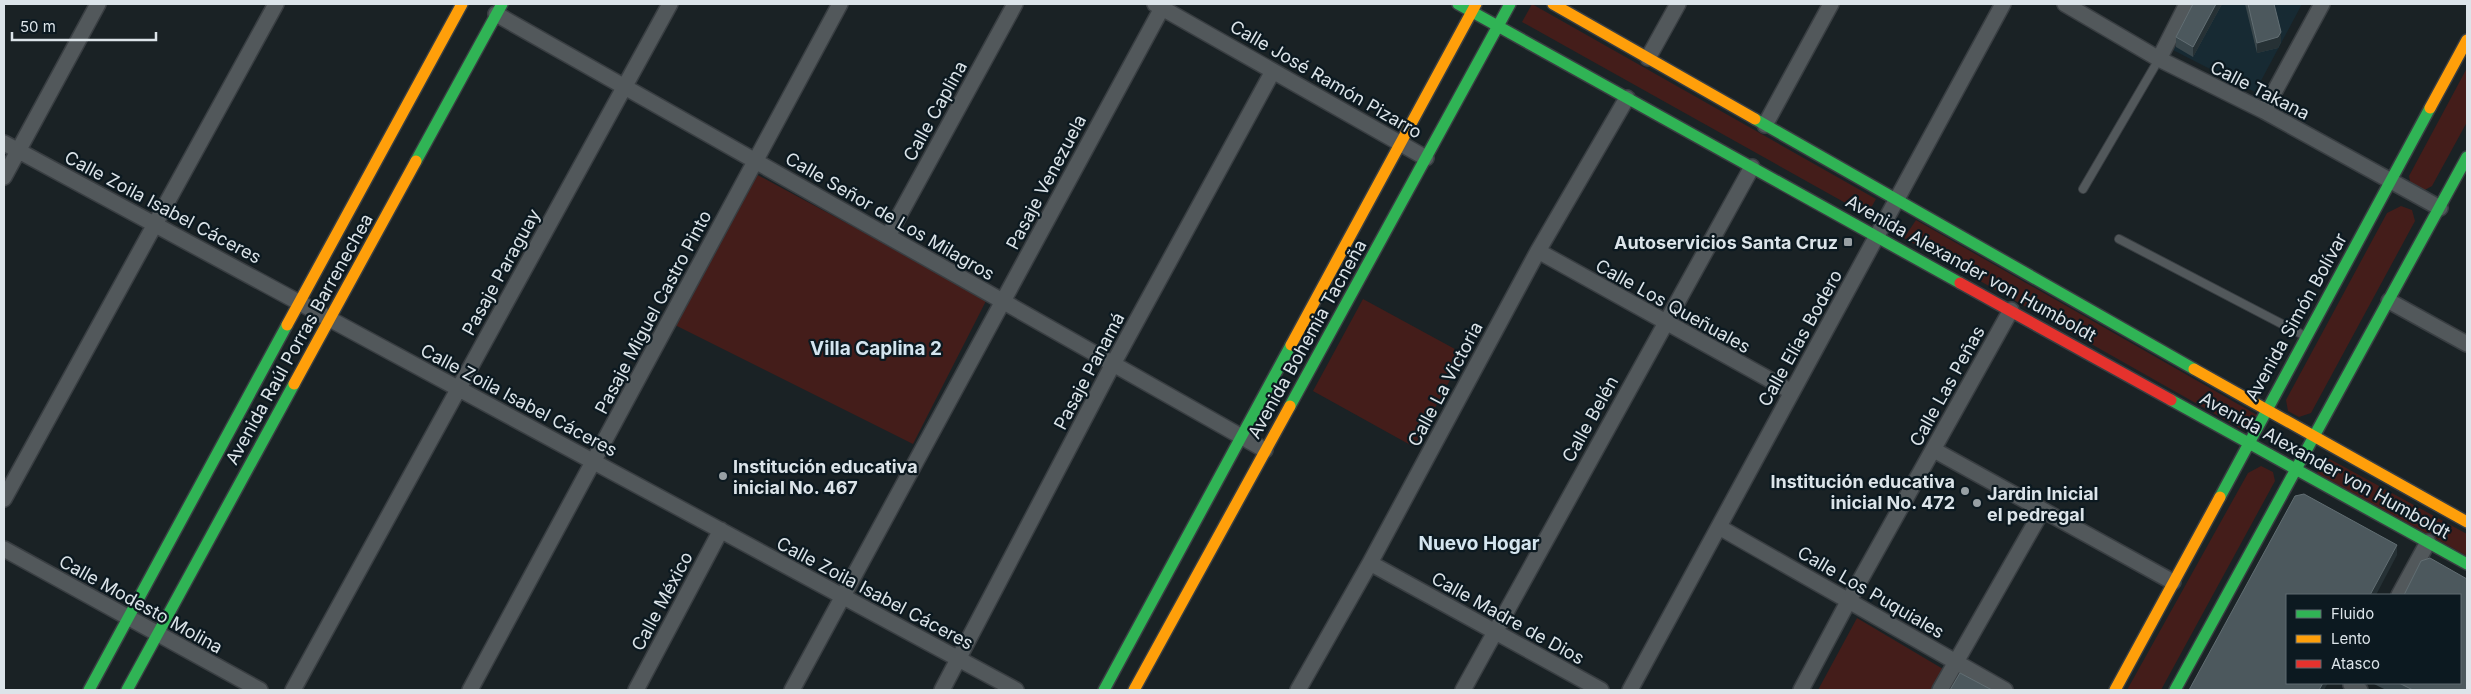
<svg xmlns="http://www.w3.org/2000/svg" width="2471" height="694" font-family="Inter,sans-serif">
  <rect width="100%" height="100%" fill="#1a2225"/>
  <path fill="#172a33" d="M2196,4H2302L2255,92L2171,49Z"/>
  <path fill="#441d1a" d="M1532,4L1876,199L1867,215L1522,22Z
    M2467,68V122L2432,186L2421,192L2411,186L2409,176Z
    M754,173L987,299L913,444L671,323Z
    M2401,206L2412,210L2415,221L2311,413L2299,417L2288,411L2286,400L2387,213Z
    M1916,220L2257,415L2245,431L1904,238Z
    M1363,299L1464,354L1414,447L1313,391Z
    M2326,457L2467,534V556L2317,473Z
    M2261,466L2273,472L2275,481L2161,690H2127L2248,473Z
    M1857,618L1943,669L1931,690H1818Z"/>
  <g fill="none" stroke-linecap="round" stroke-linejoin="round">
    <defs>
      <path id="lane" d="M2083,189L2159,59
        M2119,239L2305,336"/>
      <path id="street" d="M1155,4L1426,158
        M2065,4L2159,59L2264,111L2440,208
        M496,14L1265,450
        M1648,58L1678,4
        M2159,59L2187,4
        M2264,111L2322,4
        M1765,125L1831,4
        M4,143L1016,690
        M4,177L98,4
        M888,236L1015,4
        M1538,251L1792,392
        M2389,301L2467,344
        M1934,450L2173,582
        M4,499L276,4
        M1719,527L2005,690
        M4,549L260,690
        M1370,563L1601,690
        M2399,595L2428,542
        M2351,685L2360,690
        M293,690L670,4
        M470,690L840,4
        M636,690L721,530
        M792,690L1162,8
        M942,690L1113,364L1273,71
        M1298,690L1370,563L1538,251L1627,98
        M1463,690L1752,167
        M1630,690L2003,4
        M1801,690L1849,600L2011,310
        M1940,690L2042,511"/>
      <path id="fast" d="M1458,4L1960,283
        M1755,119L2194,369
        M416,161L502,4
        M2171,400L2467,564
        M1290,406L1510,4
        M2220,497L2430,108
        M89,690L287,325
        M127,690L294,384
        M1104,690L1291,345
        M2175,690L2467,157"/>
      <path id="slow" d="M1553,4L1755,119
        M2430,108L2467,40
        M287,325L462,4
        M1291,345L1476,4
        M2194,369L2467,522
        M294,384L416,161
        M1134,690L1290,406
        M2115,690L2220,497"/>
      <path id="jam" d="M1960,283L2171,400"/>
    </defs>
    <use href="#lane" stroke="#393e42" stroke-width="10"/>
    <use href="#street" stroke="#393e42" stroke-width="18"/>
    <use href="#fast" stroke="#393e42" stroke-width="14"/>
    <use href="#slow" stroke="#393e42" stroke-width="14"/>
    <use href="#jam" stroke="#393e42" stroke-width="14"/>
    <use href="#lane" stroke="#52585b" stroke-width="8"/>
    <use href="#street" stroke="#52585b" stroke-width="15"/>
    <use href="#fast" stroke="#30b455" stroke-width="11"/>
    <use href="#slow" stroke="#ff9f0a" stroke-width="11"/>
    <use href="#jam" stroke="#e5322d" stroke-width="11"/>
  </g>
  <path fill="#3a474c" d="M2193,4H2222L2193,57L2176,47V37Z
    M2245,4H2274L2281,42L2278,48L2257,53Z
    M2372,683H2460L2467,690H2386Z"/>
  <path fill="#263135" d="M2216,4H2222L2193,57V47Z
    M2281,32V42L2278,48L2257,53V43Z
    M2397,545V555L2376,595H2370Z
    M2323,683H2328L2324,690H2319Z"/>
  <path fill="#4c585d" stroke="#626e73" d="M2193,4H2216L2193,47L2176,37Z
    M2248,4H2274L2281,32L2278,37L2257,43Z
    M2304,494L2397,545L2370,595H2287V683H2323L2319,690H2189L2295,496Z
    M2430,558L2467,579V690H2413L2399,683H2460V595H2404L2421,561Z
    M1960,673L1992,690H1950Z"/>
  <g fill="#98a0a4" stroke="#0c1920" stroke-width="2">
    <rect x="1843" y="237" width="10" height="10" rx="2.5"/>
    <circle cx="723" cy="476" r="5"/>
    <circle cx="1965" cy="491" r="5"/>
    <circle cx="1977" cy="503" r="5"/>
  </g>
  <g text-anchor="middle" dominant-baseline="central" stroke-width="4.5" stroke-linejoin="round" paint-order="stroke">
    <g font-size="18" fill="#dce4e9" stroke="#0c1920">
      <text transform="translate(1326 79) rotate(30)">Calle José Ramón Pizarro</text>
      <text transform="translate(2260 90) rotate(27)">Calle Takana</text>
      <text transform="translate(935 111) rotate(-61)">Calle Caplina</text>
      <text transform="translate(1046 182) rotate(-62)">Pasaje Venezuela</text>
      <text transform="translate(163 207) rotate(28)">Calle Zoila Isabel Cáceres</text>
      <text transform="translate(890 216) rotate(30)">Calle Señor de Los Milagros</text>
      <text transform="translate(1971 268) rotate(29)">Avenida Alexander von Humboldt</text>
      <text transform="translate(501 272) rotate(-61)">Pasaje Paraguay</text>
      <text transform="translate(1673 306) rotate(29)">Calle Los Queñuales</text>
      <text transform="translate(653 312) rotate(-62)">Pasaje Miguel Castro Pinto</text>
      <text transform="translate(2296 317) rotate(-61)">Avenida Simón Bolívar</text>
      <text transform="translate(1800 338) rotate(-61)">Calle Elías Bodero</text>
      <text transform="translate(299 339) rotate(-61)">Avenida Raúl Porras Barrenechea</text>
      <text transform="translate(1307 339) rotate(-61)">Avenida Bohemia Tacneña</text>
      <text transform="translate(1089 371) rotate(-62)">Pasaje Panamá</text>
      <text transform="translate(1445 384) rotate(-62)">Calle La Victoria</text>
      <text transform="translate(1947 386) rotate(-61)">Calle Las Peñas</text>
      <text transform="translate(519 400) rotate(28)">Calle Zoila Isabel Cáceres</text>
      <text transform="translate(1590 419) rotate(-61)">Calle Belén</text>
      <text transform="translate(2325 465) rotate(29)">Avenida Alexander von Humboldt</text>
      <text transform="translate(1871 592) rotate(30)">Calle Los Puquiales</text>
      <text transform="translate(875 593) rotate(28)">Calle Zoila Isabel Cáceres</text>
      <text transform="translate(662 601) rotate(-62)">Calle México</text>
      <text transform="translate(141 604) rotate(29)">Calle Modesto Molina</text>
      <text transform="translate(1508 618) rotate(29)">Calle Madre de Dios</text>
    </g>
    <g font-size="18" font-weight="bold" fill="#dce4e9" stroke="#0c1920" text-anchor="end">
      <text x="1838" y="242">Autoservicios Santa Cruz</text>
      <text x="733" y="466" text-anchor="start">Institución educativa<tspan x="733" dy="21">inicial No. 467</tspan></text>
      <text x="1955" y="481">Institución educativa<tspan x="1955" dy="21">inicial No. 472</tspan></text>
      <text x="1987" y="493" text-anchor="start">Jardin Inicial<tspan x="1987" dy="21">el pedregal</tspan></text>
    </g>
    <g font-size="19" font-weight="bold" fill="#d4e5ef" stroke="#0c1920">
      <text x="876" y="348">Villa Caplina 2</text>
      <text x="1479" y="543">Nuevo Hogar</text>
    </g>
  </g>
  <rect width="2471" height="694" fill="none" stroke="#dce4e9" stroke-width="10"/>
  <rect x="2286" y="594" width="175" height="90" fill="#0c1920" stroke="#5f6a70"/>
  <rect x="2296" y="610" width="25" height="8" fill="#30b455" stroke="#5f6a70"/>
  <text x="2331" y="619" font-size="15" fill="#dce4e9">Fluido</text>
  <rect x="2296" y="635" width="25" height="8" fill="#ff9f0a" stroke="#5f6a70"/>
  <text x="2331" y="644" font-size="15" fill="#dce4e9">Lento</text>
  <rect x="2296" y="660" width="25" height="8" fill="#e5322d" stroke="#5f6a70"/>
  <text x="2331" y="669" font-size="15" fill="#dce4e9">Atasco</text>
  <path d="M12 32v8h144v-8" fill="none" stroke="#dce4e9" stroke-width="2.5"/>
  <text x="20" y="32" font-size="15" fill="#dce4e9" stroke="#0c1920" stroke-width="4" paint-order="stroke">50 m</text>
</svg>
